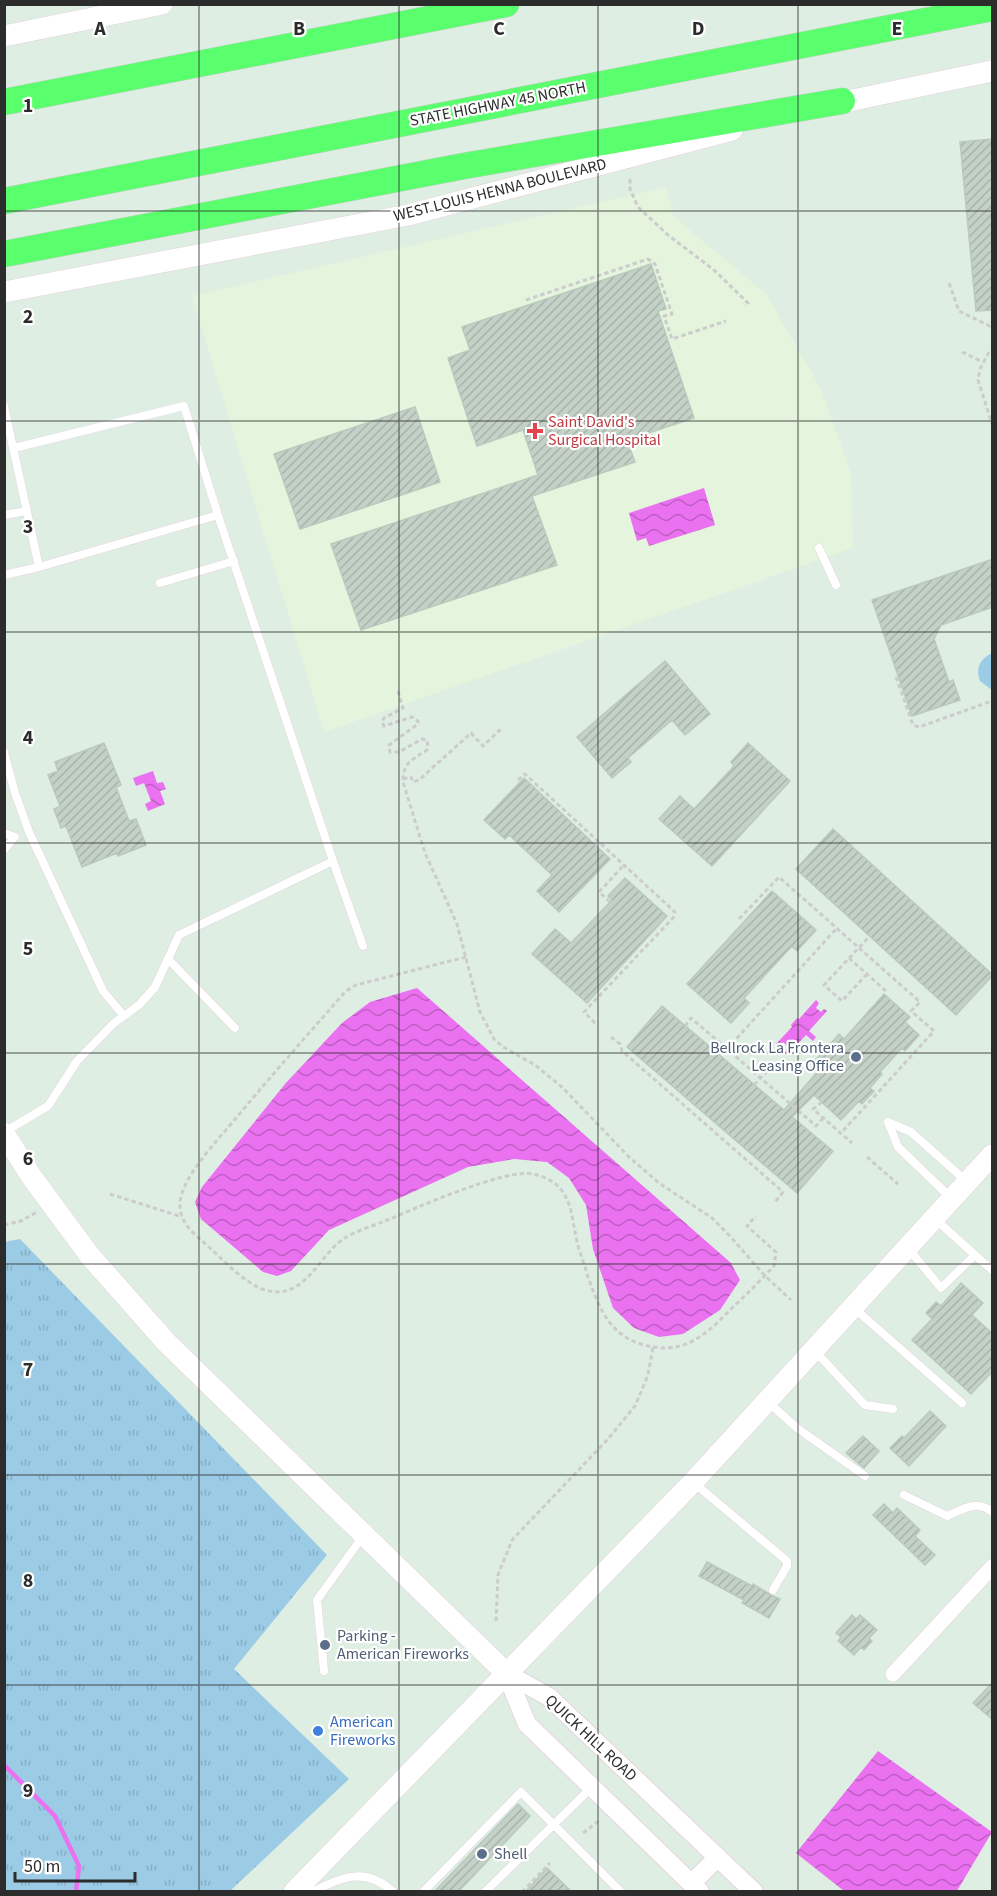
<svg xmlns="http://www.w3.org/2000/svg" width="997" height="1896" font-family="'Source Sans 3',sans-serif">
  <defs>
    <pattern id="grass-tufts" width="24" height="20" patternUnits="userSpaceOnUse" patternTransform="scale(1.5)"><rect width="24" height="20" fill="#9bcbe5"/><path d="M3 7l-1-3M5 7V3M7 7l1-3M15 17l-1-3M17 17v-4M19 17l1-3" fill="none" stroke="#86aec5"/></pattern>
    <pattern id="water-waves" width="16" height="10" patternUnits="userSpaceOnUse" patternTransform="scale(1.5)"><rect width="16" height="10" fill="#ea71f0"/><path d="M0 5q4-4 8 0t8 0" fill="none" stroke="#be5dc3"/></pattern>
    <pattern id="building-hatch" width="6" height="6" patternUnits="userSpaceOnUse" patternTransform="scale(1.5)"><rect width="6" height="6" fill="#c4d1c7"/><path d="M-1 1l2-2M0 6l6-6M5 7l2-2" fill="none" stroke="#a9b4ab"/></pattern>
  </defs>
  <rect width="100%" height="100%" fill="#dfeee3"/>
  <path fill="#e5f4dc" d="M666,187L673,216L766,294L821,389L851,474L853,548L324,732L192,296Z"/>
  <path fill="url(#grass-tufts)" d="M20,1239L327,1555L234,1669L349,1779L230,1891H5L4,1242Z"/>
  <path fill="#9bcbe5" d="M992,653V690L980,681C975,668 980,659 992,653Z"/>
  <path fill="url(#water-waves)" d="M704,488L715,525L649,546L646,538L637,541L629,513Z
    M153,771L157,783L163,782L166,789L160,791L165,804L148,811L145,804L151,801L144,783L136,786L133,778Z
    M417,988L731,1263L740,1280L720,1310L683,1334L659,1337L634,1328L613,1308L593,1249L586,1205L569,1178L547,1162L514,1159L468,1167L329,1230L291,1271L277,1276L263,1272L201,1219L195,1202L202,1187L285,1084L342,1023L370,1002Z
    M816,1000L819,1003L816,1008L821,1012L824,1009L827,1011L809,1031L816,1037L813,1041L806,1035L788,1054L785,1052L789,1047L783,1042L779,1047L776,1044L792,1027L791,1025L797,1018L799,1019Z
    M878,1751L992,1832L957,1891H844L796,1853Z"/>
  <g fill="none" stroke-linecap="round" stroke-linejoin="round">
    <path stroke="#ea71f0" stroke-width="4.5" d="M4,1765L55,1816L79,1866L76,1892"/>
  </g>
  <path fill="url(#building-hatch)" stroke="#b8cabe" stroke-width="1.5" d="M993,139V310L976,311L960,142Z
    M651,264L666,309L658,311L694,418L627,440L635,462L532,496L557,565L361,630L331,544L538,475L523,430L477,446L448,358L470,350L462,327Z
    M415,407L440,482L300,529L274,454Z
    M993,559V607L941,625L934,639L949,682L953,680L960,700L912,716L872,600Z
    M665,661L710,714L685,735L672,720L628,758L631,762L612,778L577,737Z
    M104,743L121,785L116,787L129,821L136,819L146,845L118,856L117,853L82,867L66,826L61,828L54,809L60,806L48,775L58,771L55,762Z
    M748,743L790,781L712,866L659,819L680,796L694,809L734,766L731,762Z
    M524,778L610,859L559,912L537,891L552,875L509,835L505,839L484,820Z
    M833,829L993,975L956,1015L796,869Z
    M625,878L667,916L587,1003L532,954L555,929L571,943L612,900L608,896Z
    M772,891L816,930L797,951L792,946L744,998L749,1003L731,1023L687,984Z
    M884,994L910,1017L905,1022L919,1035L905,1051L902,1048L880,1072L882,1074L870,1088L874,1091L862,1104L859,1101L841,1120L814,1095L792,1117L833,1151L797,1193L627,1047L662,1006L784,1110L820,1069L813,1063L839,1034L844,1039Z
    M961,1283L983,1303L972,1315L993,1334V1371L971,1394L912,1340L932,1319L926,1313L936,1302L941,1306Z
    M930,1411L946,1426L909,1466L890,1448L902,1436L904,1438Z
    M863,1436L879,1451L864,1468L846,1453Z
    M884,1504L893,1513L897,1508L920,1530L915,1536L935,1555L925,1565L873,1515Z
    M707,1562L752,1586L753,1584L771,1595L780,1599L769,1618L742,1603L744,1600L699,1576Z
    M852,1615L856,1619L860,1615L877,1630L869,1638L872,1641L864,1650L861,1647L854,1655L838,1641L841,1637L836,1633Z
    M993,1682V1720L973,1703Z
    M518,1804L530,1816L458,1892H434Z
    M547,1868L572,1892H525Z"/>
  <g fill="none" stroke-linecap="round" stroke-linejoin="round">
    <defs>
      <path id="service" d="M4,406L39,567L218,515L333,861L179,935L155,987L139,1005L114,1023L77,1061L48,1106L6,1131
        M14,448L184,406L218,515
        M4,515L27,511
        M819,548L836,585
        M4,575L39,567
        M160,583L234,561
        M4,752L15,793L29,832L103,991L124,1016
        M4,833L15,837L4,850
        M333,861L363,946
        M168,959L235,1028
        M888,1122L898,1147L951,1198
        M888,1122L911,1132L966,1181
        M908,1248L941,1288L975,1255L934,1218
        M975,1255L992,1270
        M854,1308L962,1403
        M814,1350L865,1405L893,1409
        M767,1401L797,1428L865,1476
        M694,1483L787,1561V1566L773,1590
        M904,1495L947,1516C963,1509 977,1499 992,1512
        M324,1671L317,1600L363,1536
        M312,1892C341,1877 366,1866 393,1892
        M423,1892L521,1792L621,1892
        M485,1892L591,1788"/>
      <path id="minor" d="M893,1674L992,1567"/>
      <path id="tertiary" d="M506,1673L549,1697L754,1892
        M506,1673L527,1724L700,1892
        M692,1883L718,1857"/>
      <path id="secondary" d="M4,36L162,4
        M829,105L992,71
        M4,292L408,215L732,130
        M4,1133L31,1176L90,1256L167,1343L506,1673
        M294,1892L693,1482L992,1155"/>
      <path id="motorway" d="M4,102L506,4
        M4,201L992,8
        M4,254L464,166L842,101"/>
    </defs>
    <use href="#service" stroke="#e5d4dd" stroke-width="9"/>
    <use href="#minor" stroke="#e5d4dd" stroke-width="16"/>
    <use href="#tertiary" stroke="#e5d4dd" stroke-width="20"/>
    <use href="#secondary" stroke="#e5d4dd" stroke-width="22"/>
    <use href="#motorway" stroke="#ccc" stroke-width="27"/>
    <path stroke="#ccc" stroke-width="3" stroke-dasharray="4.5 3" stroke-linecap="butt" d="M630,179V189L638,207L668,235L714,270L748,303L744,305
      M949,283L959,311L990,326L992,321
      M526,300L648,259L655,264L672,314L664,316L672,339L726,321
      M962,352L983,362
      M989,352L980,369L978,380L992,424
      M896,677L913,725L919,727L992,701
      M398,691L403,708L384,718L382,722L384,726L412,717L418,721V724L389,745L390,752H399L422,739L427,740L428,747L427,750C412,760 403,762 403,782L425,853L457,924L480,1012L494,1039L503,1047L535,1065L563,1088L629,1157L659,1183L712,1218L729,1235L765,1276L791,1300
      M403,779L411,777L413,782L419,780L471,733L483,746L502,728
      M518,780L525,774L675,912L673,918L584,1012L596,1024
      M610,902L599,892L624,865
      M739,919L779,877L920,1002L911,1011L934,1031L841,1133
      M466,957L356,985L346,991C309,1033 272,1075 236,1118C219,1139 182,1176 180,1203C179,1218 189,1230 200,1239C218,1254 246,1287 269,1291C306,1299 319,1254 345,1238C356,1231 372,1226 385,1221C414,1209 505,1168 533,1174C574,1183 570,1214 578,1246C581,1256 585,1266 588,1277C598,1304 607,1332 638,1343C681,1358 704,1337 732,1308C747,1294 761,1280 774,1266L776,1252L747,1226L756,1216
      M849,958L887,992
      M867,974L842,1001L824,985L870,936
      M685,1026L691,1018L727,1049
      M611,1037L620,1044L622,1051L783,1192L775,1202
      M754,1085L771,1067
      M822,1102L813,1109L852,1143
      M823,1118L816,1126L727,1049L837,928
      M867,1157L898,1184
      M110,1194L182,1217
      M4,1225L21,1221L37,1212
      M496,1621L498,1575L512,1540L608,1439L635,1406L648,1375L653,1347
      M583,1833L600,1820
      M522,1892L550,1863"/>
    <use href="#service" stroke="#fff" stroke-width="8"/>
    <use href="#minor" stroke="#fff" stroke-width="15"/>
    <use href="#tertiary" stroke="#fff" stroke-width="18"/>
    <use href="#secondary" stroke="#fff" stroke-width="21"/>
    <use href="#motorway" stroke="#59ff6c" stroke-width="26"/>
  </g>
  <path fill="none" stroke="#2c2c2c" stroke-width="1.5" stroke-opacity="0.55" d="M199,4V1892M399,4V1892M598,4V1892M798,4V1892M4,211H992M4,421H992M4,632H992M4,843H992M4,1053H992M4,1264H992M4,1475H992M4,1685H992"/>
  <path fill="#e0444e" stroke="#fff" stroke-width="2" d="M532 422h6v6h6v6h-6v6h-6v-6h-6v-6h6z"/>
  <g fill="#5c6f8a" stroke="#fff" stroke-width="2">
    <circle cx="856" cy="1057" r="6"/>
    <circle cx="325" cy="1645" r="6"/>
    <circle cx="482" cy="1854" r="6"/>
  </g>
  <circle fill="#3f7fe0" stroke="#fff" stroke-width="2" cx="318" cy="1731" r="6"/>
  <g text-anchor="middle" dominant-baseline="central" stroke-width="4.5" stroke-linejoin="round" paint-order="stroke">
    <g font-size="16" fill="#2c2c2c" stroke="#fff">
      <text transform="translate(498 104) rotate(-11)">STATE HIGHWAY 45 NORTH</text>
      <text transform="translate(500 190) rotate(-14)">WEST LOUIS HENNA BOULEVARD</text>
      <text transform="translate(591 1738) rotate(43)">QUICK HILL ROAD</text>
    </g>
    <g font-size="16" fill="#be3a42" stroke="#fff" text-anchor="start">
      <text x="548" y="422">Saint David's<tspan x="548" dy="18">Surgical Hospital</tspan></text>
    </g>
    <g font-size="16" fill="#4e5e75" stroke="#fff" text-anchor="start">
      <text x="844" y="1048" text-anchor="end">Bellrock La Frontera<tspan x="844" dy="18">Leasing Office</tspan></text>
      <text x="337" y="1636">Parking -<tspan x="337" dy="18">American Fireworks</tspan></text>
      <text x="494" y="1854">Shell</text>
    </g>
    <g font-size="16" fill="#366cbe" stroke="#fff" text-anchor="start">
      <text x="330" y="1722">American<tspan x="330" dy="18">Fireworks</tspan></text>
    </g>
  </g>
  <g font-size="20" text-anchor="middle" font-weight="bold" fill="#2c2c2c" stroke="#fff" stroke-width="4.5" stroke-linejoin="round" paint-order="stroke">
    <text x="100" y="35">A</text>
    <text x="299" y="35">B</text>
    <text x="499" y="35">C</text>
    <text x="698" y="35">D</text>
    <text x="897" y="35">E</text>
    <text x="28" y="112">1</text>
    <text x="28" y="323">2</text>
    <text x="28" y="533">3</text>
    <text x="28" y="744">4</text>
    <text x="28" y="955">5</text>
    <text x="28" y="1165">6</text>
    <text x="28" y="1376">7</text>
    <text x="28" y="1587">8</text>
    <text x="28" y="1797">9</text>
  </g>
  <rect width="997" height="1896" fill="none" stroke="#2c2c2c" stroke-width="12"/>
  <path d="M15 1872v9h120v-9" fill="none" stroke="#2c2c2c" stroke-width="3"/>
  <text x="24" y="1872" font-size="18" fill="#2c2c2c" stroke="#ffffff" stroke-width="4.5" paint-order="stroke">50 m</text>
</svg>
